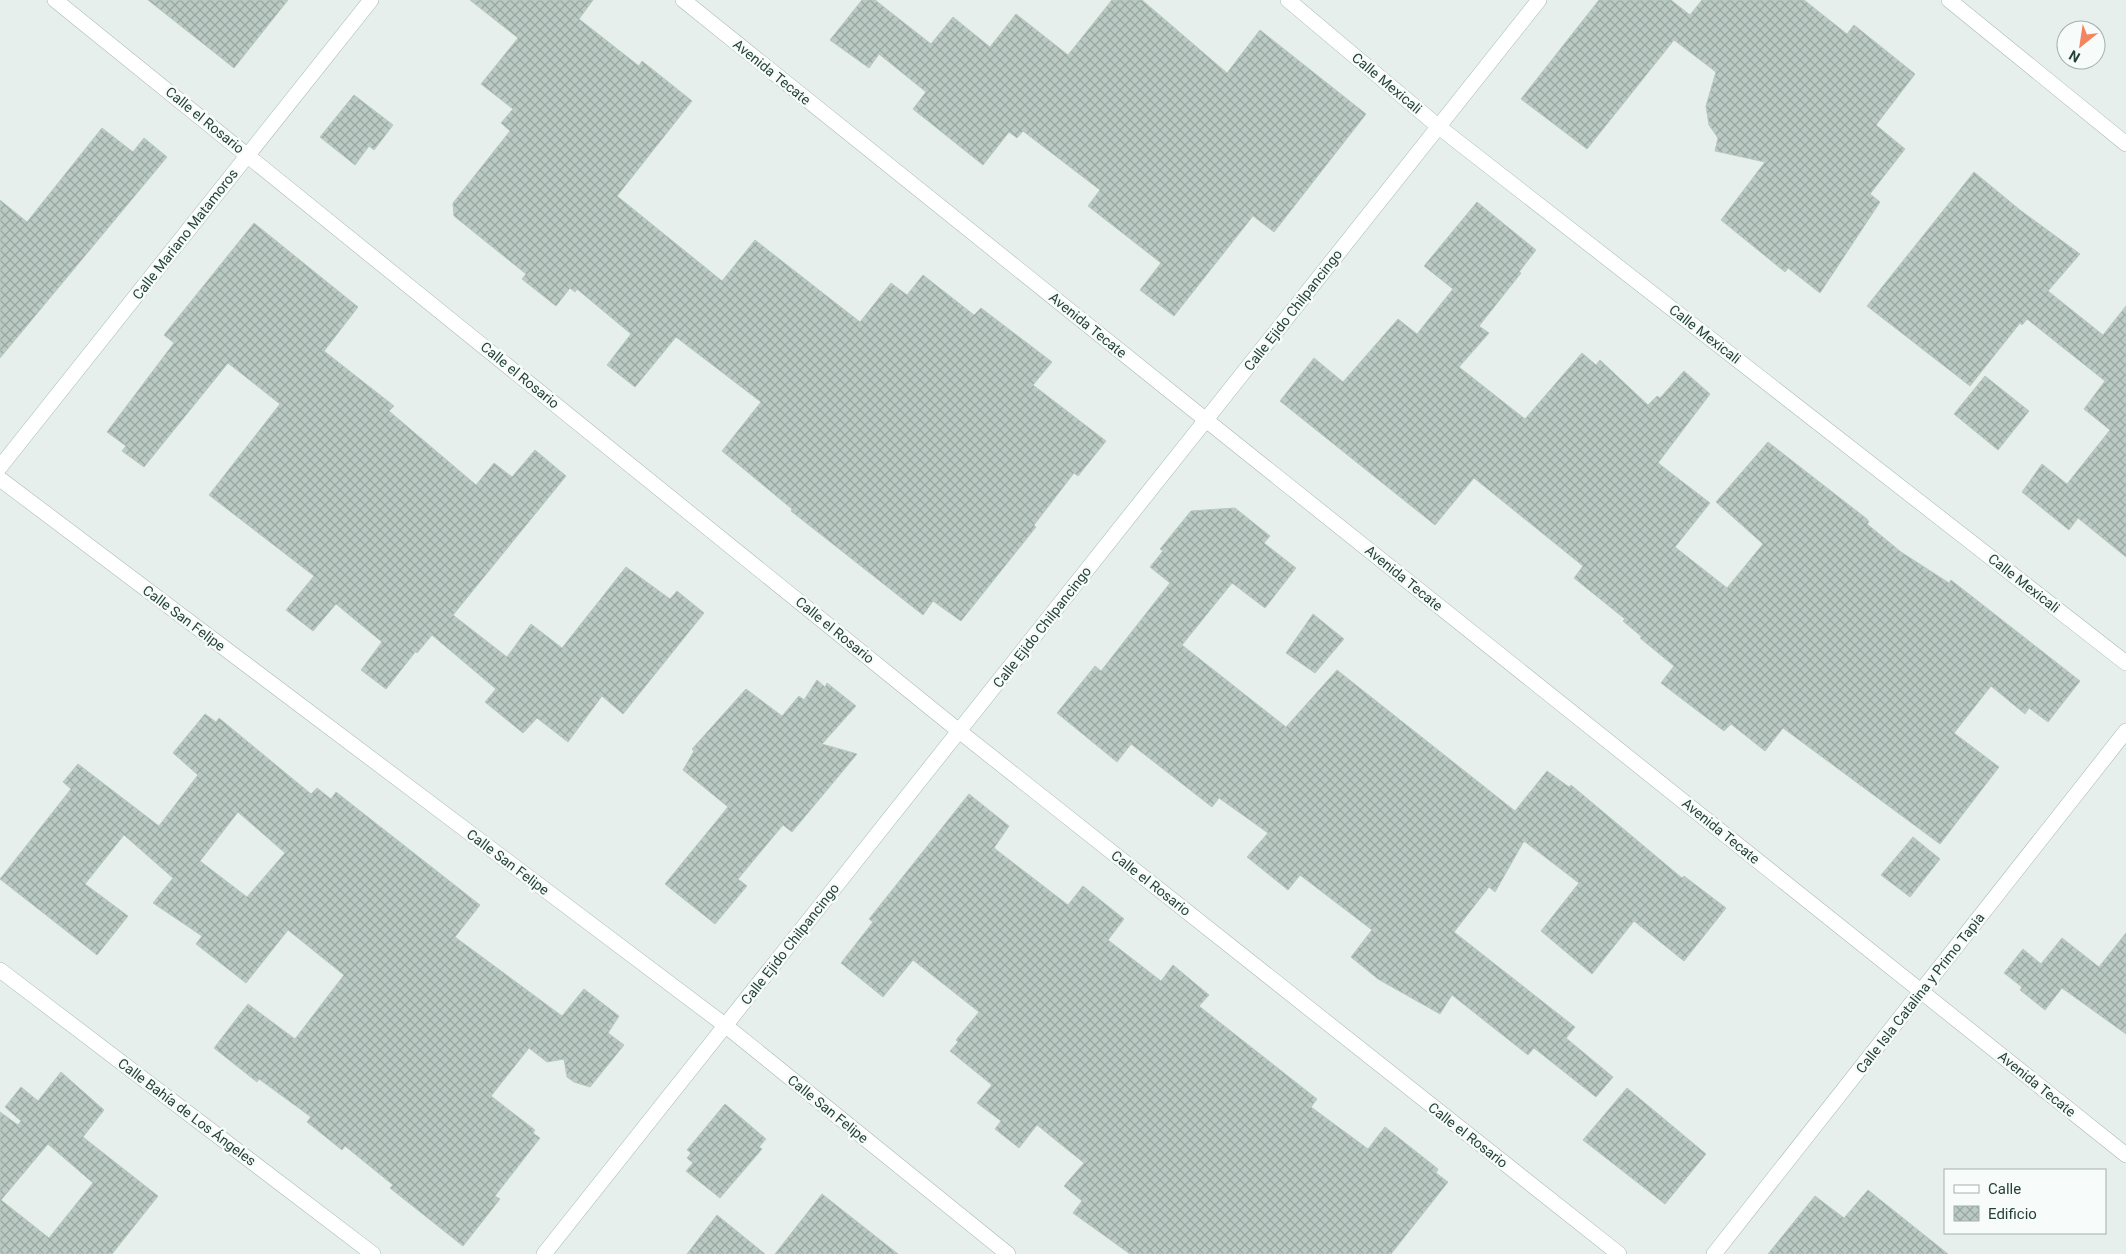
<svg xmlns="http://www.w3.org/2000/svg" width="2126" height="1254" font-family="Roboto,sans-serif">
  <defs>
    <pattern id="building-cross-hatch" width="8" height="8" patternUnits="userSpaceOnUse" patternTransform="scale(1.25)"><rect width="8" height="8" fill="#bbcac4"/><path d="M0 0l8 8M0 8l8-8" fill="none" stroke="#98a6a0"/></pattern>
  </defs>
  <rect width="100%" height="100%" fill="#e6efeb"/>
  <path fill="url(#building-cross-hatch)" stroke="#b8c9c2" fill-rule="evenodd" d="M148,0H288L234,68Z
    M470,0H593L579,19L639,66L642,61L692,101L617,196L722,281L755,240L860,322L891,283L907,295L923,275L974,315L981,308L1052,362L1033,385L1106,441L1078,476L1074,473L1034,525L1036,527L961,621L933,601L923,615L791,511L792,509L722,451L761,402L676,337L635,387L607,365L631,334L577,289L575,292L570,288L556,306L522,279L526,274L454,216L453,203L510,131L501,123L513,109L481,84L518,38Z
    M862,0H875L931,44L953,17L990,47L1016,14L1068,55L1112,0H1142L1227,73L1260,30L1366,114L1274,232L1253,216L1174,316L1140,290L1161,263L1088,206L1100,190L1023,131L1017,138L1009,132L983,165L913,109L926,92L879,54L869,68L830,40Z
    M1599,0H1671L1690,15L1702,0H1804L1847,34L1854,25L1915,74L1876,125L1905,149L1870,194L1880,202L1820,293L1788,268L1785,272L1721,220L1765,162L1715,151L1718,138L1709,125L1706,106L1716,72L1674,40L1587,149L1521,99Z
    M354,95L393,125L374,150L369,146L355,165L320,137Z
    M102,128L133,152L144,138L167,157L0,358V200L27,222Z
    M1974,172L2020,210L2080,254L2048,291L2103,335L2126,306V557L2078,518L2069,530L2022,492L2042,464L2067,484L2110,430L2084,409L2105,381L2027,319L2022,325L2020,323L1970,386L1867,306Z
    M1477,202L1536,250L1519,272L1521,273L1479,326L1489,333L1459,367L1525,419L1582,353L1596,365L1600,360L1648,405L1657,396L1660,398L1684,371L1710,394L1658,463L1710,503L1675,547L1727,588L1763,544L1716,502L1768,442L1867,519L1869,522L1867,524L1901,552L1949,583L1951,580L2080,681L2048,722L2029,708L2025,714L1991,686L1954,733L1999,767L1940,844L1783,728L1765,751L1731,724L1724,731L1661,683L1674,666L1640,638L1642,637L1623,621L1625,619L1574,578L1583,566L1474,478L1435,525L1280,401L1314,358L1343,382L1398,319L1417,334L1453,289L1424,266Z
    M254,223L358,307L324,351L394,406L389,411L476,485L494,463L512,477L535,450L566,476L453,615L507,657L531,624L562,648L626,567L670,599L677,591L704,613L623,714L602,696L568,742L537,718L523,733L485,702L496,689L432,635L417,653L416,651L386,689L361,670L382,642L336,604L313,631L286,610L314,576L209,495L280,404L228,363L144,467L122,451L126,446L107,432L174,343L164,335Z
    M1985,376L2029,411L1998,450L1954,414Z
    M1235,508L1270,536L1264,543L1296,568L1265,608L1232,583L1182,645L1286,727L1337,670L1515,811L1547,771L1569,787L1571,785L1682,878L1684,876L1726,908L1684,961L1634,921L1592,974L1541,931L1579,883L1524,841L1495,892L1489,887L1454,932L1575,1027L1566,1038L1613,1077L1596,1097L1534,1048L1528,1055L1452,995L1440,1014L1378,979L1351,957L1372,930L1300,875L1288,890L1247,857L1268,833L1219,798L1212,807L1131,744L1117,762L1057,713L1095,666L1101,671L1170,583L1150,567L1163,551L1160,549L1191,511Z
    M1313,614L1344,639L1315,673L1286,653Z
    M817,680L825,687L827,683L856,706L822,744L857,754L792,832L783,825L738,879L747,886L715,924L665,884L728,807L683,770L694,751L692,749L746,689L782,716L799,696L804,700Z
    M205,714L216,722L219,718L311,794L317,788L331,799L336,792L480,905L455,937L562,1016L584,989L619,1016L608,1033L624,1045L590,1087L574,1082L567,1077L564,1059L547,1062L529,1048L491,1096L535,1130L533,1133L540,1138L495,1196L500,1199L463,1246L390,1188L393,1185L345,1146L342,1150L307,1122L311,1117L259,1079L257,1082L214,1048L248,1004L295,1039L344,975L288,930L246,983L196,944L202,936L153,903L173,878L124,835L85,884L128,916L97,955L0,879L71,789L63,782L78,764L159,826L198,775L173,753ZM238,812L285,853L247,897L200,861Z
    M969,794L1009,826L994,848L1068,905L1083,886L1124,919L1108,940L1161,981L1173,965L1209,995L1199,1006L1317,1099L1311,1107L1368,1149L1385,1127L1438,1169L1436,1173L1448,1182L1391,1254H1130L1073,1213L1082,1201L1064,1186L1084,1163L1037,1125L1019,1148L995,1129L1001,1121L977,1103L992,1085L950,1051L958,1042L956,1040L979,1012L913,960L883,997L841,963L873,922L869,919Z
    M1913,837L1940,859L1910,897L1881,875Z
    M2126,933V1034L2062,988L2045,1010L2020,990L2022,987L2004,973L2023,949L2041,964L2062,938L2099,967Z
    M61,1072L104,1110L83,1137L158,1196L112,1254H0V1112L18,1125L21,1121L5,1107L21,1087L38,1101ZM48,1144L93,1183L49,1238L1,1200Z
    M1627,1088L1706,1154L1665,1204L1583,1140Z
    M725,1104L766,1139L759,1147L762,1149L720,1198L686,1171L693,1163L687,1158L691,1153L687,1150Z
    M1868,1190L1948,1254H1768L1815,1196L1844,1218Z
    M822,1194L898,1254H775Z
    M717,1215L765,1254H687Z"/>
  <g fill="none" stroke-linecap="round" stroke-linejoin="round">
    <defs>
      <path id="street" d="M55,0L959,731L1619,1254
        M683,0L1206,420L2126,1155
        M1949,0L2126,144
        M0,479L726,1026L1008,1254
        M1714,1254L2126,731"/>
      <path id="secondary" d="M1288,0L1439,127L2126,663
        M0,467L371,0
        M0,970L373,1254
        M544,1254L1539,0"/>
    </defs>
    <use href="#street" stroke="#a8b8b2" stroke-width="16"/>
    <use href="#secondary" stroke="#a4bbb3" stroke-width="16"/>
    <use href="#street" stroke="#fff" stroke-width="15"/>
    <use href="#secondary" stroke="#fff" stroke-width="15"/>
  </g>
  <g text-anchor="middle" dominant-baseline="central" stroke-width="5" stroke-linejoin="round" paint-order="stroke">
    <g font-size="14" fill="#24423a" stroke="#f7fbf9">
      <text transform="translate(772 72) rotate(39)">Avenida Tecate</text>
      <text transform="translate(1387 83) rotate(40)">Calle Mexicali</text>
      <text transform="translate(205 120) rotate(39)">Calle el Rosario</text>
      <text transform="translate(185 234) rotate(-52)">Calle Mariano Matamoros</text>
      <text transform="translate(1293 310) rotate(-52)">Calle Ejido Chilpancingo</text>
      <text transform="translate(1088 325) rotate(39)">Avenida Tecate</text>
      <text transform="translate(1705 334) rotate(38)">Calle Mexicali</text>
      <text transform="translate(520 375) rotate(39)">Calle el Rosario</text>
      <text transform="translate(1404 578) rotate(39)">Avenida Tecate</text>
      <text transform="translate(2024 583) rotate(38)">Calle Mexicali</text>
      <text transform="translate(184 618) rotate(37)">Calle San Felipe</text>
      <text transform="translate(1042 627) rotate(-52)">Calle Ejido Chilpancingo</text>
      <text transform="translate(835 630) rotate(39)">Calle el Rosario</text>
      <text transform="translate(1721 831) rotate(39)">Avenida Tecate</text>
      <text transform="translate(508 862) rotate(37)">Calle San Felipe</text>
      <text transform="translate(1151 883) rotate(38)">Calle el Rosario</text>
      <text transform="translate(790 944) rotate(-52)">Calle Ejido Chilpancingo</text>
      <text transform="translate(1920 993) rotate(-52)">Calle Isla Catalina y Primo Tapia</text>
      <text transform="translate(2037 1084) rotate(39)">Avenida Tecate</text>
      <text transform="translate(828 1109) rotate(39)">Calle San Felipe</text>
      <text transform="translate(187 1112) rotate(37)">Calle Bahía de Los Ángeles</text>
      <text transform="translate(1468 1135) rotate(38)">Calle el Rosario</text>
    </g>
  </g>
  <rect x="1944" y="1169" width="162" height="65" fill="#f7fbf9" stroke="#a3b1ad"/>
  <rect x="1954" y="1185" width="25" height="8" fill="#ffffff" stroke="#a3b1ad"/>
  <text x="1988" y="1194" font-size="15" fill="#24423a">Calle</text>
  <rect x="1954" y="1206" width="25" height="15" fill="url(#building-cross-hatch)" stroke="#a3b1ad"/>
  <text x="1988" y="1219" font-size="15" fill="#24423a">Edificio</text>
  <g transform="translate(2081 45) rotate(210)"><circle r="24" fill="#f7fbf9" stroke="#a3b1ad"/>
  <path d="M0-4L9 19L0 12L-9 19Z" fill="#f4845f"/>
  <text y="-8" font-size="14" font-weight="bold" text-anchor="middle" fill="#24423a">N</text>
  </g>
</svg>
